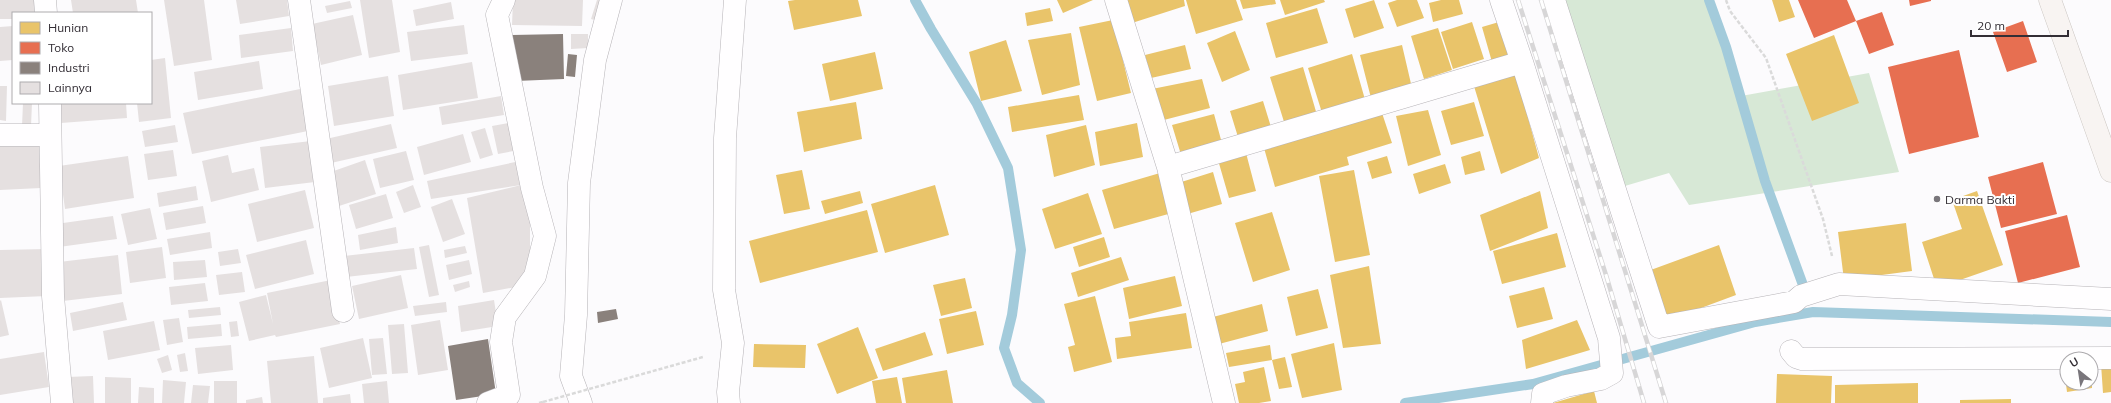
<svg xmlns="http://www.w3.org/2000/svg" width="2111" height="403" font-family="Mulish,sans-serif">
  <rect width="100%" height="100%" fill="#fcfbfd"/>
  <path fill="#d7e8d6" d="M1557,0H1709L1741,96L1869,73L1899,172L1689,205L1669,173L1618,188Z"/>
  <path fill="#e9c46a" d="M795,0H858L862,16L794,30L788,1Z
    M1057,0H1093L1063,13Z
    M1125,0H1184L1185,6L1132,23Z
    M1186,0H1236L1243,20L1196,34Z
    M1240,0H1275L1276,4L1243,9Z
    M1280,0H1324L1325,2L1285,15Z
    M1374,0L1384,28L1354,38L1345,9Z
    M1397,0H1417L1424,18L1397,27L1388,3Z
    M1441,0H1459L1463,14L1433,22L1429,3Z
    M1772,0H1789L1795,17L1779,22Z
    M1050,8L1053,21L1027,26L1025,13Z
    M1317,8L1328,43L1276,58L1266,23Z
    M1113,20L1131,93L1097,101L1079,27Z
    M1472,22L1484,59L1453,69L1441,32Z
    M1499,22L1510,56L1492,62L1482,27Z
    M1438,28L1452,70L1424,79L1411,36Z
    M1235,31L1250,70L1222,82L1207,43Z
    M1071,33L1080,85L1042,95L1028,40Z
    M1834,35L1859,103L1812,121L1786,54Z
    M1006,40L1022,91L981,101L969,52Z
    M1185,45L1191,69L1151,78L1145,55Z
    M1402,45L1412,88L1371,98L1360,55Z
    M875,52L883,89L830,101L822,64Z
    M1352,54L1366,103L1323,116L1308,68Z
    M1303,67L1317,115L1285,125L1270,77Z
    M1515,70L1539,158L1501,174L1473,83Z
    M1202,79L1210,108L1160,121L1152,89Z
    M1079,95L1084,120L1012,132L1008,107Z
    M1263,101L1271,127L1238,137L1230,111Z
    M856,102L862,139L804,152L797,112Z
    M1474,102L1484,136L1451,145L1441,111Z
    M1428,110L1441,155L1408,166L1396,116Z
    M1382,113L1392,143L1347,157L1349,165L1275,187L1264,148Z
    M1214,114L1223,147L1182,158L1172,125Z
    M1137,123L1143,157L1100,166L1095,132Z
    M1086,125L1095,165L1054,177L1046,135Z
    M1480,151L1485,170L1465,175L1461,157Z
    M1246,153L1256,191L1229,198L1218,160Z
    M1387,156L1392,173L1372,179L1367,162Z
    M1445,164L1451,183L1419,194L1413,174Z
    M802,170L810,209L784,214L776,175Z
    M1354,170L1370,255L1335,262L1319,176Z
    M1213,172L1222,204L1184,215L1175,184Z
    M1160,173L1172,213L1114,229L1102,190Z
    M935,185L949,235L885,253L871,204Z
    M860,191L863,203L825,214L821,201Z
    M1540,191L1548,228L1490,251L1480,215Z
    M1977,191L2003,265L1937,288L1922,242L1962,229L1952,200Z
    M1088,193L1102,234L1055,249L1042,209Z
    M867,210L878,252L760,283L749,241Z
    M1272,212L1290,270L1253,282L1235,223Z
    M1906,223L1912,271L1844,280L1838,232Z
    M1557,233L1566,267L1502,284L1493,251Z
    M1104,237L1110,257L1079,267L1073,247Z
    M1719,245L1736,295L1666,321L1648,271Z
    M1121,257L1129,280L1078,297L1071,273Z
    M1369,266L1381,344L1343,348L1330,275Z
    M1175,276L1182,306L1129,319L1123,288Z
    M965,278L972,308L941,316L933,285Z
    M1544,287L1553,319L1517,328L1509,296Z
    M1318,289L1328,328L1296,336L1287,297Z
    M1095,296L1112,362L1074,372L1068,347L1075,345L1064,304Z
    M1262,304L1268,331L1219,344L1213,317Z
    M976,311L984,345L947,354L939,319Z
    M1186,313L1192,348L1117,359L1115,338L1131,336L1129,322Z
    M1577,320L1590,350L1526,369L1522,340Z
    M858,327L878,378L837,394L817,344Z
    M925,332L933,355L883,371L875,349Z
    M1334,343L1342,390L1302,398L1291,354Z
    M754,344L806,345L805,368L753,367Z
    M1270,345L1272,360L1285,357L1292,387L1279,389L1272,360L1229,367L1226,353Z
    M2101,364H2111V392L2103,393Z
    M1264,367L1271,401L1259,403H1239L1235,384L1245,382L1243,372Z
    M2064,369H2067V383H2092V388L2067,392Z
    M947,370L953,403H906L902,378Z
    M1777,374L1832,376L1831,403H1776Z
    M897,377L902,403H876L872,381Z
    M1918,383V403H1835V385Z
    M1594,391L1597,403H1553Z
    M2011,399V403H1960V400Z"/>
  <path fill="#e76f51" d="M1798,0H1847L1856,21L1882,12L1894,45L1869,54L1856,21L1814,38Z
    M1909,0H1931V1L1910,6Z
    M2023,21L2037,62L2007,72L1993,32Z
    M1959,50L1979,137L1909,154L1888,67Z
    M2043,162L2057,214L2001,228L1988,177Z
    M2067,215L2080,267L2018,283L2005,231Z"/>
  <path fill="#8a817c" d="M563,34L564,79L516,81L512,35Z
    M568,54L577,55L575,77L566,76Z
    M616,309L618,319L598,323L597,312Z
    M488,339L496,394L456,400L448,346Z"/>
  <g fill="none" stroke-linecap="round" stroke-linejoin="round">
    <path stroke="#a3cbdb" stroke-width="10" d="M915,0L931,29L977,104L1008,168L1021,250L1012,315L1004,348L1017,383L1040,403
      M1709,0L1726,47L1765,181L1807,296
      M1405,403L1533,384L1755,322L1813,312L2111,322"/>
  </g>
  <path fill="#e5e0e0" d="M0,0H39V13H13V19H0Z
    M71,0H136L138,13H73Z
    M164,0H204L212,60L174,66Z
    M236,0H287L289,16L240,24Z
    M360,0H392L400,52L369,58Z
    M513,0H583L582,26L512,25Z
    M597,0H603L601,22L591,19Z
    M350,1L352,8L327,13L325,6Z
    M451,2L454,19L416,26L413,10Z
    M353,15L362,55L321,65L312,24Z
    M464,25L468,54L411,61L407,32Z
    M13,26V60L0,61V27Z
    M291,28L293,51L241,58L239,35Z
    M571,34H588V48L571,49Z
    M165,58L171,118L139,122L137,103H151V60Z
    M259,61L263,89L198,100L194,72Z
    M472,62L478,98L403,110L398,75Z
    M388,76L394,116L334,126L328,86Z
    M0,86H7L6,121L0,120Z
    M300,89L308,131L192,154L183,113Z
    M501,96L504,115L442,125L439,107Z
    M23,103H32L31,126H22Z
    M60,103H126L127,118L61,123Z
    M514,122L519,150L498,154L492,126Z
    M391,124L397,148L331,163L326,139Z
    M175,125L178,142L145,147L142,131Z
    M485,128L493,155L480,159L471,132Z
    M463,134L471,162L424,175L417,147Z
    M311,141L315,182L265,188L260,147Z
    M39,143L41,188L0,190V146Z
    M173,150L177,176L148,180L144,154Z
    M406,151L414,180L380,188L373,159Z
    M228,155L232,173L254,168L259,190L211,202L202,161Z
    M128,156L134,198L65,209L59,166Z
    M365,160L376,194L339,206L328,173Z
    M520,161L530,216V266L521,286L483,293L467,198L521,185L431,199L427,181Z
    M413,185L421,207L404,213L396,192Z
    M196,186L198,200L159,207L157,193Z
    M305,190L314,228L257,242L248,204Z
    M386,194L393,218L356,229L349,205Z
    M452,199L465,234L443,242L431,207Z
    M203,206L206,223L166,230L163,213Z
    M150,208L157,239L128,245L121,214Z
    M113,216L117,239L59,247L56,224Z
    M396,227L398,243L360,250L358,235Z
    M210,232L212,248L170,255L167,239Z
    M306,240L314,274L255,289L246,255Z
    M429,245L439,295L429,297L419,247Z
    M465,246L467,253L445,258L444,250Z
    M162,247L166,278L130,283L126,252Z
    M414,248L417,269L346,277L344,256Z
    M46,249L47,296L0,298V250Z
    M238,249L241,263L220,266L218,252Z
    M118,255L122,294L63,301L59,262Z
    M205,260L207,277L174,280L173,262Z
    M469,260L472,274L449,280L446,265Z
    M242,272L245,292L219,295L216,275Z
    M401,275L408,308L359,319L352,286Z
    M331,280L340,324L276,337L275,335L249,341L239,302L266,295L273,324L267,293Z
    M469,281L470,287L455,292L453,285Z
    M205,283L208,301L171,305L169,287Z
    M1,300L9,335L0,337V301Z
    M494,300L498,326L461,332L458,306Z
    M123,302L127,320L73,331L70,313Z
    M446,302L447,312L415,316L413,306Z
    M220,307L221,315L189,318L188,310Z
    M179,318L183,342L167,345L163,320Z
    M440,320L448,370L418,375L411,325Z
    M154,321L160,350L108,360L103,331Z
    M237,321L239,336L231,337L229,322Z
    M221,324L222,336L188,339L187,327Z
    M404,324L408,373L392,374L388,325Z
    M363,338L372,378L329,388L320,348Z
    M383,338L387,374L372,375L369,339Z
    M231,345L233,370L198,374L195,348Z
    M44,352L49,387L0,395V359Z
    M185,353L188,371L180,372L177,355Z
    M168,355L172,370L162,373L157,359Z
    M314,356L318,403H271L267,361Z
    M93,376L94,403H68L67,377Z
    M105,377L131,378V403H105Z
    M163,380L186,382L184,403H162Z
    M214,381H237V403H214Z
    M387,381L389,403H364L362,384Z
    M193,385L210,386L208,403H191Z
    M139,387L154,388V403H138Z
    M350,394L351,403H323V398Z
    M262,397L263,403H246V400Z"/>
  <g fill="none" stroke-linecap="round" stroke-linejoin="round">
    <defs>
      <path id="minor" d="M45,0L46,13
        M299,0L343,311
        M1116,0L1168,167L1224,403
        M1501,0L1522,62L1609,338L1612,373L1601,379L1566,386L1543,394L1542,403
        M1554,0L1659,327L1794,302L1801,296L1839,284L2111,299
        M50,103L53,296L62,403
        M0,135H50
        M1168,167L1522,62
        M1791,351L1796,357L1802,359L2111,358
        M488,403L509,395L501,342L505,317L535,276L545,236L532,188L497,15L504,0
        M581,403L571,376L576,315L579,183L595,60L611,0
        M729,403L728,392L733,343L724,290L725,138L735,0"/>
      <path id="major" d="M2050,0L2111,171"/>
    </defs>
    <use href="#minor" stroke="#b6b3b7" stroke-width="23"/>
    <use href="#major" stroke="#cac5c1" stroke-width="23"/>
    <path stroke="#dadada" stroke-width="2.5" stroke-dasharray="4 2" stroke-linecap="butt" d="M1726,0L1730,11L1766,58L1823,219L1832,256
      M539,403L543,402"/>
    <use href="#minor" stroke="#fffeff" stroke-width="22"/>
    <use href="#major" stroke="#f8f4f2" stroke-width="22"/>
    <defs>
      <path id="rail" d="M1518,0L1606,275L1644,403
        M1541,0L1666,403"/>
    </defs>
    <use href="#rail" stroke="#d7d6d7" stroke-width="4.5"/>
    <use href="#rail" stroke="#fff" stroke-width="3" stroke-dasharray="9" stroke-linecap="butt"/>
    <path stroke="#dadada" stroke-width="2.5" stroke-dasharray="4 2" stroke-linecap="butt" d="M543,402L703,357"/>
  </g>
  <circle fill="#79767b" stroke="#fff" stroke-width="1.5" cx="1937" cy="199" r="4"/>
  <g text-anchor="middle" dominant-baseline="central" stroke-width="4" stroke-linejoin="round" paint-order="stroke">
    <g font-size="12" fill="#332e35" stroke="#fff" text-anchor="start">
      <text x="1945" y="199">Darma Bakti</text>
    </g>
  </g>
  <rect x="12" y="12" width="140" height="92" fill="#ffffff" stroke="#adabae"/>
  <rect x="20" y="22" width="20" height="12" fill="#e9c46a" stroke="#adabae"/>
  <text x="48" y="32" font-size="12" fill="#332e35">Hunian</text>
  <rect x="20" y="42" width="20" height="12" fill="#e76f51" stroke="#adabae"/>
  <text x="48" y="52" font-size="12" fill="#332e35">Toko</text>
  <rect x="20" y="62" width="20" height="12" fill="#8a817c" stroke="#adabae"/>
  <text x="48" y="72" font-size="12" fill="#332e35">Industri</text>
  <rect x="20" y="82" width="20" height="12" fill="#e5e0e0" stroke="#adabae"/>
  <text x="48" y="92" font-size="12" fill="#332e35">Lainnya</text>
  <g transform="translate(2079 371) rotate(330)"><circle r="19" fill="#ffffff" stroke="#adabae"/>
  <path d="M0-3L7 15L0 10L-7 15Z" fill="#79767b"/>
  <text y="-6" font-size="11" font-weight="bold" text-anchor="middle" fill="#332e35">U</text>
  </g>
  <path d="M1971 30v6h97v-6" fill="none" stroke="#332e35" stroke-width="2"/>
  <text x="1977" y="30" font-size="12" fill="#332e35" stroke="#ffffff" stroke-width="3" paint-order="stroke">20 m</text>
</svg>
